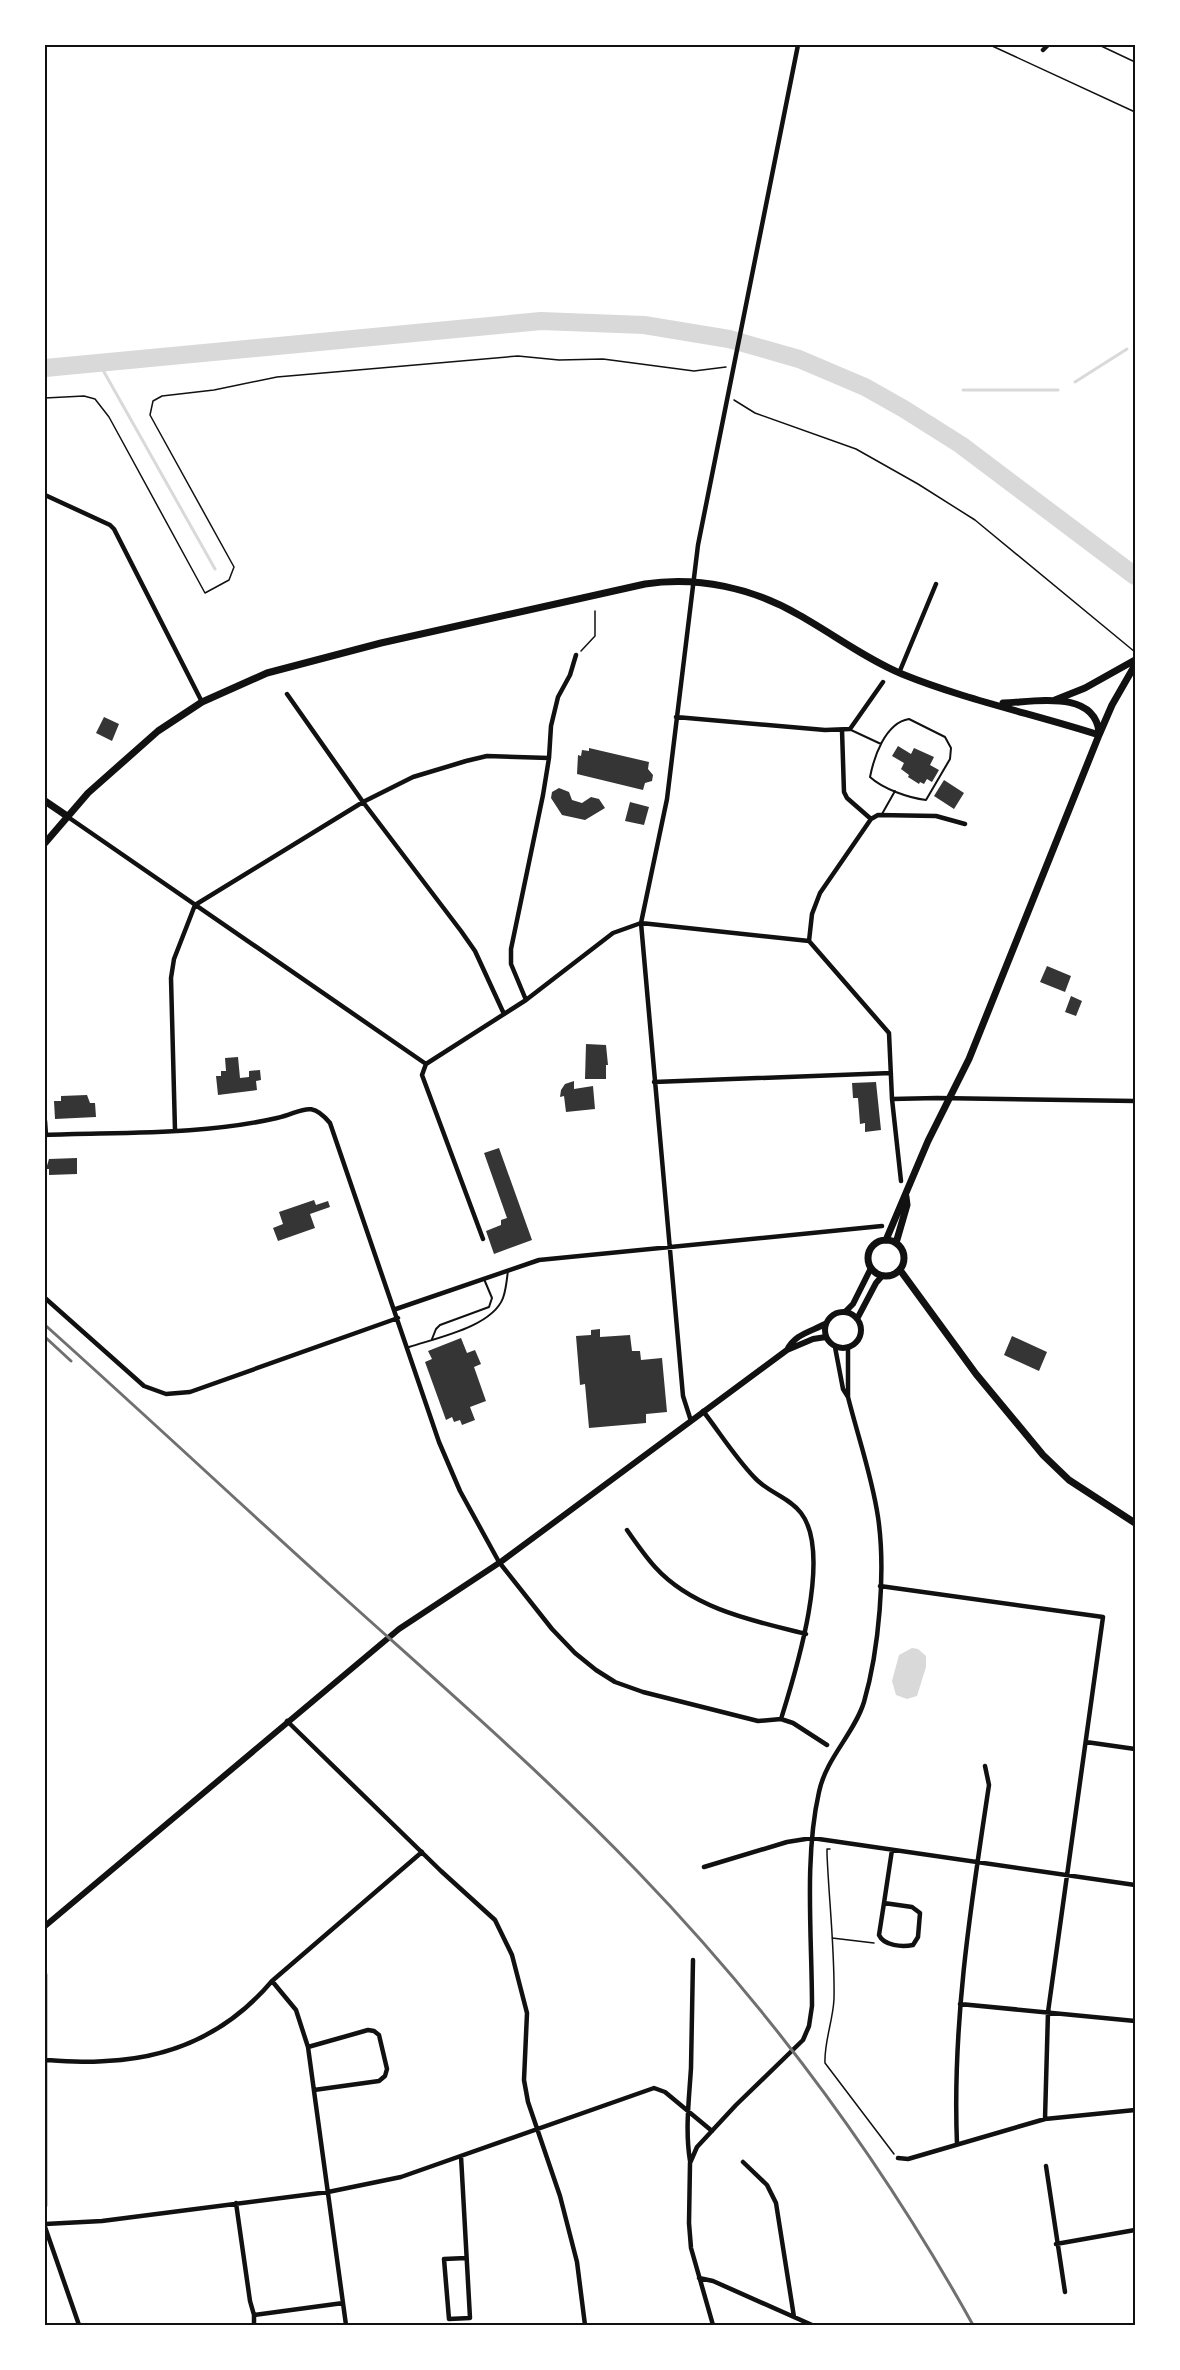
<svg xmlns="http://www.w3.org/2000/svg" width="1180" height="2370" font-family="'Space Grotesk',sans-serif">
  <rect width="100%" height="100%" fill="#fff"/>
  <path fill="#d9d9d9" d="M912,1648L918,1649L926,1656V1667L917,1696L907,1699L896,1695L892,1681L899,1655Z"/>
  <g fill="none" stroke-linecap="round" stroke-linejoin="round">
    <path stroke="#d9d9d9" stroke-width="3" d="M99,363L215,569
      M1075,382L1127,349
      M963,390H1058
      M929,425L934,419"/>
    <path stroke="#d9d9d9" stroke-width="18" d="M45,368L541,321L644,325L729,339L799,359L865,387L904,409L961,445L1135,576"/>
  </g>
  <path fill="#353535" d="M104,717L119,724L112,741L96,733Z
    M898,746L911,754L914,748L934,757L930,765L939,770L932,782L927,779L924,784L920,782L919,784L908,777L909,775L901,769L904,763L892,756Z
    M589,748L649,762L648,769L653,775L652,781L645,783L643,790L577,774L578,755L581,756L582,750L589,751Z
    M944,780L964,793L954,809L934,796Z
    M559,788L569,792L572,800L582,803L591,797L599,799L605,808L585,820L562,815L551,798L552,792Z
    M630,802L649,807L644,825L625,821Z
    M1047,966L1071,976L1065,992L1040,982Z
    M1071,996L1082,1001L1076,1016L1065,1012Z
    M586,1044L606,1045L608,1065H606V1079H585Z
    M238,1057L240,1078L249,1077V1071L260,1070L261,1080L256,1081L257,1090L218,1095L216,1076H221V1071H226L225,1058Z
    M574,1081V1089L593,1086L595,1109L566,1112L564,1096L560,1097L561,1090L565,1084Z
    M876,1082L881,1130L865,1132V1123L860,1124L858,1098H853L852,1083Z
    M87,1095L90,1103H95L96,1117L55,1119L54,1101H61V1096Z
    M499,1148L532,1240L494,1254L486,1231L501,1225V1220L507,1218L484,1153Z
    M77,1158V1174L49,1175V1169H46L49,1159Z
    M314,1200L316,1205L328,1201L330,1207L310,1214L315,1228L278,1241L273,1228L283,1224L279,1212Z
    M600,1329V1337L630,1335L632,1351H640L641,1360L662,1358L667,1412L646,1414V1423L589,1428L585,1384L580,1385L576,1336L591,1335V1330Z
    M1012,1336L1047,1352L1039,1371L1004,1355Z
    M461,1338L467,1353L475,1350L481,1364L474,1367L486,1401L470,1407L475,1420L462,1425L460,1420L454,1422L452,1417L446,1420L425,1362L432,1359L428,1351Z"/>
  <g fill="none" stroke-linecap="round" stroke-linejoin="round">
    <path stroke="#111" stroke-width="1.5" d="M990,45L1135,112
      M1099,45L1135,62
      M45,398L84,396L95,399L109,417L205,593L229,580L234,567L150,415L153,401L162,396L214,390L277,377L518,356L559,360L603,359L694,371L726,367
      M734,400L755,413L856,449L918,484L975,520L1135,652
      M581,651L595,636V611
      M830,1849H827V1854C829,1902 835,1951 834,1999C833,2021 824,2042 825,2063L894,2154
      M832,1938L874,1943"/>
    <path stroke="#111" stroke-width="2" d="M909,719L945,737L951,748L950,759L926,800C909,798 883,789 870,777C874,757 885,723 909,719Z
      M851,730L881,744
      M882,814L895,791
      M432,1339L436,1329L440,1325L489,1307L492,1298L484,1279
      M409,1347C436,1338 492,1327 503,1298C506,1290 507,1279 508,1270"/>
    <path stroke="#111" stroke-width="4.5" d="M1043,50L1048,45
      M45,495L110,525L114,529L202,702
      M899,673L936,584
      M287,694L363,802L461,931L475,951L504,1014
      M676,717L825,730L850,729L883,682
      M842,730L844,792L847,798L871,819
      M68,817L426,1064
      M809,941L812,914L820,893L871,819L878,815L936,816L965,824
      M526,1000L511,964V949L543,795L549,758L551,726L558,697L570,675L576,655
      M426,1064L526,1000L613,933L641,923L809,941L889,1033L892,1099L901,1181
      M426,1064L422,1075L483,1239
      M654,1082L891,1073
      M892,1099L937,1098L1135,1101
      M45,1121L46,1135
      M175,1130L171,978L174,959L195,905L363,802L413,777L466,761L487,756L549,758
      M45,1135C122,1132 203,1135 277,1118C303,1112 310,1099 330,1123L439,1442L460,1491L499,1562L552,1629L575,1653L596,1670L615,1682L643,1692L758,1721L781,1719L793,1723L827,1745
      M45,1298L144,1386L166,1394L190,1392L398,1318
      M396,1309L539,1260L882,1226
      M848,1397V1348
      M703,1411C720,1433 735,1457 754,1477C767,1492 789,1497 801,1513C833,1554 795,1674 781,1719
      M691,1421L683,1396L641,923L667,799L698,545L798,45
      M627,1530C636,1543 645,1556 655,1567C693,1609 754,1621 806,1634
      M880,1586L1103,1617L1048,2012L1045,2119
      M287,1721L441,1871L495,1920L512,1955L527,2013L524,2080L528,2102L560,2196L577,2262L585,2325
      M1086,1742L1135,1749
      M704,1867L787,1842L812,1838L1135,1885
      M884,1903L912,1907L920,1913L918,1937L913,1945C902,1947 884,1946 879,1935Z
      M884,1903L892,1850
      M45,1974V2206
      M272,1981L296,2010L308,2047L346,2325
      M960,2004L1135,2021
      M308,2047L368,2030L374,2031L379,2035L387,2069L385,2076L379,2081L314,2090
      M46,2060C66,2061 87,2063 106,2061C173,2058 229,2032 272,1981L422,1852
      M957,2144C952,2023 971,1904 989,1785L985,1766
      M461,2156L470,2318L449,2319L444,2259L466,2258
      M898,2158L908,2159L1045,2119L1135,2110
      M690,2161C685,2130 689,2100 691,2068C692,2032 692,1996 693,1960
      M743,2162L767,2185L776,2203L794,2317
      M1046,2166L1065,2292
      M236,2203L250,2301L254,2315L343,2303
      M45,2224L102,2221L328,2192L401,2177L654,2088L665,2092L712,2131
      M45,2227L79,2325
      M1056,2244L1135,2230
      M699,2278L713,2281L812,2325
      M254,2325V2315
      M713,2325L691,2248L689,2223L690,2163L697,2147L736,2105L803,2040L809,2026L812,2006C812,1937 804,1858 819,1792C826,1758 854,1734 864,1702C879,1650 886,1571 878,1517C872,1476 858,1437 848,1397L843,1389L835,1347"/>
    <path stroke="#111" stroke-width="6" d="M825 1330a18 18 0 1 1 36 0a18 18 0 1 1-36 0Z
      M845,1312L853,1304L871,1268
      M857,1319L876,1283L882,1276
      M787,1350C795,1334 810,1332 825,1324
      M45,1926L399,1629L502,1561L787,1350L813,1339L826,1337"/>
    <path stroke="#111" stroke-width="7" d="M1055,700L1085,688L1135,660
      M1003,703C1034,702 1094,689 1099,732
      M45,801L67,816
      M45,843L88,793L158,731L202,702L267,673L381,643L645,584C698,576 753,588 799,615C833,634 866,659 902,674C966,700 1034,714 1099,735
      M868 1258a18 18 0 1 1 36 0a18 18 0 1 1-36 0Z
      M886,1240L928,1141L969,1059L1099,735L1112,705L1135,665
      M896,1243L907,1205L906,1197
      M900,1270L976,1374L1043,1455L1069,1480L1135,1523"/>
    <path stroke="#707070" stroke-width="3" d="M45,1325C141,1411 235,1499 330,1585C434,1679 541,1771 638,1872C768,2007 882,2161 973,2325
      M45,1337L71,1361"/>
  </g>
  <rect width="1180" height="2370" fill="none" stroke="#ffffff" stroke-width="93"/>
  <rect x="46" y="46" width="1088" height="2278" fill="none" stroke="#111" stroke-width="2"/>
</svg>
